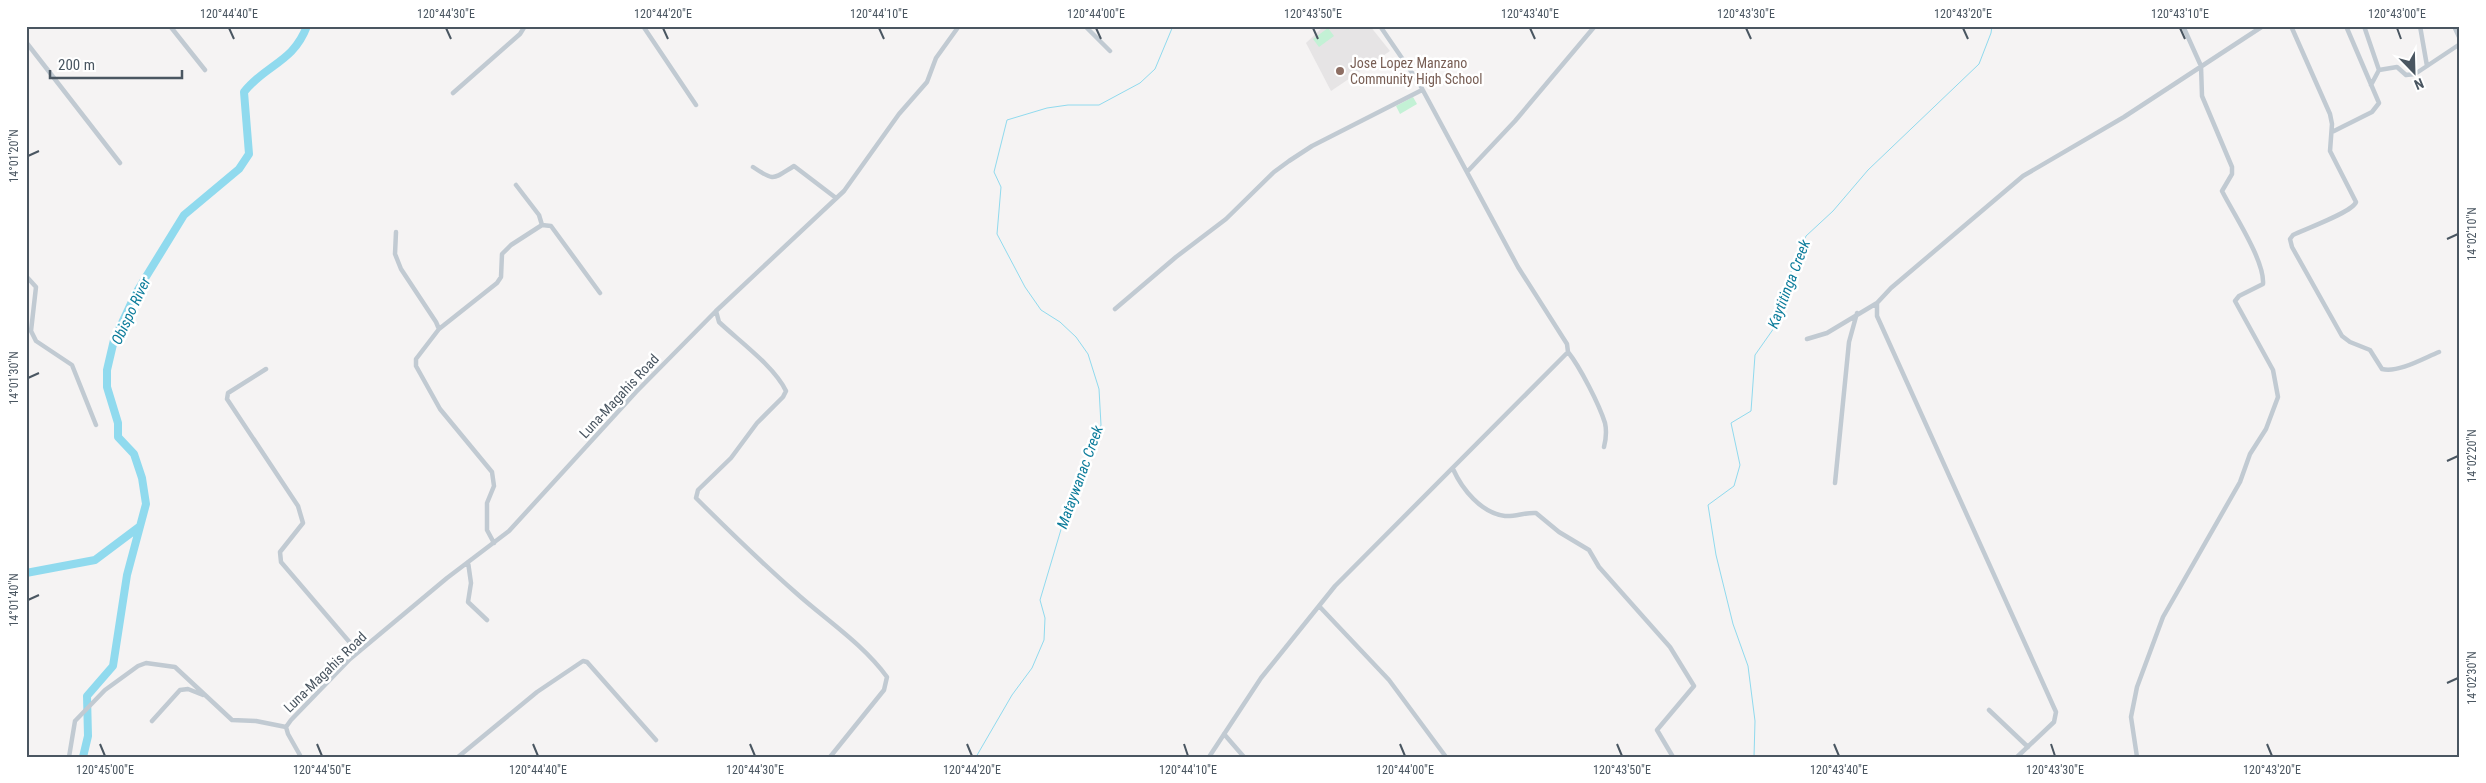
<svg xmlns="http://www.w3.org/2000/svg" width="2486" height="783" font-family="'Roboto Condensed',sans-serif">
  <rect width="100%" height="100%" fill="#f5f3f3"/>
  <path fill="#e6e4e5" d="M1324,26H1370L1390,51L1331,91L1306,43Z"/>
  <path fill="#c3f1d5" d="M1328,28L1334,36L1319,47L1313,39Z
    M1413,97L1417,104L1400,114L1396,106Z"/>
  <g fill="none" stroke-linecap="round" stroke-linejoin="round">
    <path stroke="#90daee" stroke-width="1" d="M976,757L1012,695L1032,668L1044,640L1045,618L1040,600L1068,506L1101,425L1099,389L1088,354L1076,337L1060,322L1041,310L1025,287L997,234L1001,187L994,172L1007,120L1047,108L1068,105H1099L1140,83L1155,69L1173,26
      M1754,757L1755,721L1748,666L1733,624L1716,555L1708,505L1734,486L1740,465L1731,423L1751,411L1755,355L1774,328L1786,284L1806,236L1833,211L1868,170L1979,64L1991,33L1992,26"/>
    <path stroke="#90daee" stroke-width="8" d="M26,573L95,560L139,527
      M83,757L88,736L87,696L113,666L127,575L146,504L142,478L134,454L118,437V423L107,387V370L114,340L136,293L184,215L239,169L249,154L244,92C266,64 293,63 307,26"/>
    <path stroke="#c1cad2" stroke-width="4.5" d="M170,26L205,70
      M643,26L696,105
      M1085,26L1110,51
      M2291,26L2330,114L2332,124L2330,151L2356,202C2353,212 2305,229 2293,235L2290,239L2292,247L2342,336L2350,342L2370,350L2382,369C2399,373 2424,358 2439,352
      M2364,26L2379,70L2371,85
      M2420,26L2427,66
      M2454,26L2460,39
      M26,42L120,163
      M2379,70L2397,67L2406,75L2415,74L2460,44
      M453,93L520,34L525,26
      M2332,132L2372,112L2379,103L2346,26
      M753,167C775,182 773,179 794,166L836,198
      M1467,172L1515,121L1595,26
      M542,225L551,226L600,293
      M396,232L395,254L401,269L436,322L439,329L416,359V366L440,409L492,472L494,486L487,503V530L494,543
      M26,276L36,287L31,331L36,341L72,365L96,425
      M1115,309L1176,257L1226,219L1274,172L1289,161L1312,146L1422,90
      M716,311L719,322C739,341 774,366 786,391L783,397L757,423L731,458L698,490L696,498C728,530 761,562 795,592C826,620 862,643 887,677L884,690L830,757
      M439,329L497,283L501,277L502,254L511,245L542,225L539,215L516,185
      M1807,339L1827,333L1877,303
      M1568,352C1580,367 1599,404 1605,423C1607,432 1606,439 1604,447
      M266,369L228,393L227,399L298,506L303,523L280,552L281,562L358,652
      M1453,469C1462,489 1481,513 1505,516C1515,517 1526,512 1536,513L1559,532L1589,550L1599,567L1670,647L1694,686L1657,730L1673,757
      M1835,483L1849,342L1857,313
      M468,562L471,583L468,602L487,620
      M1319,606L1389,680L1446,757
      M1989,710L2028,747
      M152,721L180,690L188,689L203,695
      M1224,734L1244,757
      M69,757L75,721L105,690L138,666L146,663L175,667L232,720L256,721L286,727
      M301,757L288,734L286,727L291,720L350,659L447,578L509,531L636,392L716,311L844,191L899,114L927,82L936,58L959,26
      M458,757L537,692L583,661L587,662L656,740
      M1209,757L1261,678L1335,586L1568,352L1567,344L1518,267L1419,83L1380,26
      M2017,757L2054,722L2056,712L1877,316V303L1891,288L2023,176L2124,117L2263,26
      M2137,757L2131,717L2137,687L2163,617L2240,482L2250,454L2266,429L2278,397L2273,370L2235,301L2239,296L2263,284C2265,261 2233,213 2222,191L2232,174V167L2202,96L2201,66L2183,26"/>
  </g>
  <path fill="none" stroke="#4a5661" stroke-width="2" d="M229,28L234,39M446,28L451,39M663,28L668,39M879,28L884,39M1096,28L1101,39M1313,28L1318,39M1530,28L1535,39M1746,28L1751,39M1963,28L1968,39M2180,28L2185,39M2397,28L2401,39M28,156L39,151M2447,239L2458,234M28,378L39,373M2447,461L2458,456M28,600L39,595M2447,683L2458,678M100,744L105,756M317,744L322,756M533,744L538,756M750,744L755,756M967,744L972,756M1184,744L1188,756M1400,744L1405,756M1617,744L1622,756M1834,744L1839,756M2051,744L2055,756M2267,744L2272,756"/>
  <circle fill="#8d6e63" stroke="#fff" stroke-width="2" cx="1340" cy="71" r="5"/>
  <g text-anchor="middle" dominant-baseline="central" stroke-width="5" stroke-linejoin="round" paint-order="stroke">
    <g font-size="14" fill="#785e54" stroke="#fff" text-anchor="start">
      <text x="1350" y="63">Jose Lopez Manzano<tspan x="1350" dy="16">Community High School</tspan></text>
    </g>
    <g font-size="14" fill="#4a5661" stroke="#fff">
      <text transform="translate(619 396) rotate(-47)">Luna-Magahis Road</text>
      <text transform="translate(325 672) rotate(-44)">Luna-Magahis Road</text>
    </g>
    <g font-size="15" font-style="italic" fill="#0c7c9b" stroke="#fff">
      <text transform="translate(1789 284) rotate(-69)">Kaytitinga Creek</text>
      <text transform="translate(131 311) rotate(-65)">Obispo River</text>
      <text transform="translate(1080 477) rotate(-70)">Mataywanac Creek</text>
    </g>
  </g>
  <rect width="2486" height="783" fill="none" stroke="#ffffff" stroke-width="55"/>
  <g transform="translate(2414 72) rotate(157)" stroke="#ffffff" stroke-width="4" paint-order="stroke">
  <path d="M0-4L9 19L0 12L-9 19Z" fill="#4a5661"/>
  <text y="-8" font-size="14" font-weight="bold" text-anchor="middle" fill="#4a5661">N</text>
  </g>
  <path d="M50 70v8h132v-8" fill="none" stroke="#4a5661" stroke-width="2.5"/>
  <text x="58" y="70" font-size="15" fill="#4a5661" stroke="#ffffff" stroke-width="4" paint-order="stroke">200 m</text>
  <rect x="28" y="28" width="2430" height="728" fill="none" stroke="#4a5661" stroke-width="2"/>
  <g font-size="12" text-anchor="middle" fill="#4a5661">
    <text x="229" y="18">120°44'40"E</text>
    <text x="446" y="18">120°44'30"E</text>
    <text x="663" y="18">120°44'20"E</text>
    <text x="879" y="18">120°44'10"E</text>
    <text x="1096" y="18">120°44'00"E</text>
    <text x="1313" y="18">120°43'50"E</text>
    <text x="1530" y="18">120°43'40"E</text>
    <text x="1746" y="18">120°43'30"E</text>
    <text x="1963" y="18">120°43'20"E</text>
    <text x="2180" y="18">120°43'10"E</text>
    <text x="2397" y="18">120°43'00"E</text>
    <text transform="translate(14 156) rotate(-90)" y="4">14°01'20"N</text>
    <text transform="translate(2472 234) rotate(-90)" y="4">14°02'10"N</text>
    <text transform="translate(14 378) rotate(-90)" y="4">14°01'30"N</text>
    <text transform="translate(2472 456) rotate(-90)" y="4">14°02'20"N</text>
    <text transform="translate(14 600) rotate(-90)" y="4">14°01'40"N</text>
    <text transform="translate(2472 678) rotate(-90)" y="4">14°02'30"N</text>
    <text x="105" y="774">120°45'00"E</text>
    <text x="322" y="774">120°44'50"E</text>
    <text x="538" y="774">120°44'40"E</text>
    <text x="755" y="774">120°44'30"E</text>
    <text x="972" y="774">120°44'20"E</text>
    <text x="1188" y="774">120°44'10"E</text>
    <text x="1405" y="774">120°44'00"E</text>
    <text x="1622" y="774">120°43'50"E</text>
    <text x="1839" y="774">120°43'40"E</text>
    <text x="2055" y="774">120°43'30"E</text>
    <text x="2272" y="774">120°43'20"E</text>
  </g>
</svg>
